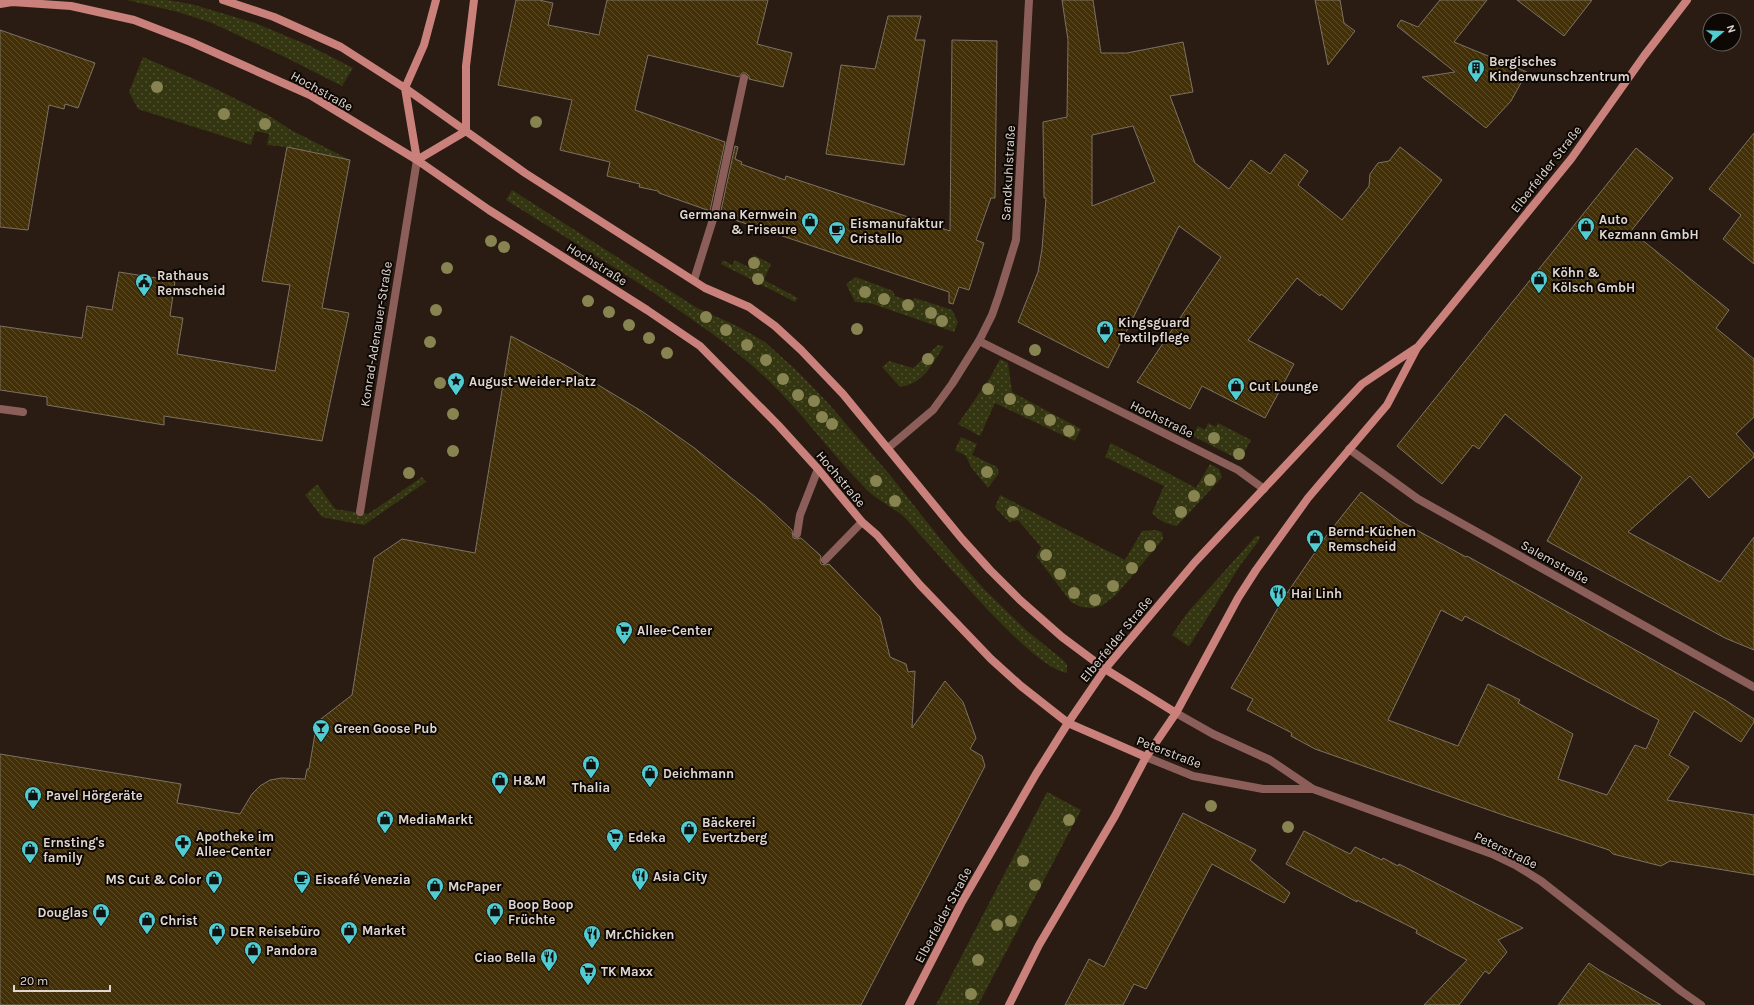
<svg xmlns="http://www.w3.org/2000/svg" width="1754" height="1005" font-family="Karla,sans-serif">
  <defs>
    <pattern id="green-dots" width="8" height="8" patternUnits="userSpaceOnUse"><rect width="8" height="8" fill="#343511"/><path d="M2 2h.1M6 6h.1" fill="none" stroke="#515233" stroke-width="1.8" stroke-linecap="round"/></pattern>
    <pattern id="building-back-hatch" width="6" height="6" patternUnits="userSpaceOnUse"><rect width="6" height="6" fill="#433007"/><path d="M-1 5l2 2M0 0l6 6M5-1l2 2" fill="none" stroke="#5e4d2a"/></pattern>
  </defs>
  <rect width="100%" height="100%" fill="#2a1c13"/>
  <path fill="url(#green-dots)" d="M127,0H167L191,4L255,23L310,46L353,68L342,86L285,57L212,23L178,12Z
    M143,57L212,87L268,115L291,130L350,160L287,147L267,145L269,134L255,131L251,145L138,109L129,92Z
    M512,190L697,308L737,326L765,342L797,371L828,403L890,475L945,545L983,588L1026,630L1063,660L1067,665V673C1034,669 950,567 925,540C917,532 910,522 902,515C890,506 876,499 866,489C831,454 803,413 766,378C732,346 693,320 654,293C605,261 556,231 506,200Z
    M754,255L771,264L764,280L798,298L795,302L721,264L723,260L732,265L735,260L748,267Z
    M856,277L893,291L895,296L911,302L915,298L952,310L958,322L954,332L870,303L855,302L846,284Z
    M938,345L944,346C931,365 925,383 900,387L882,367L889,361L913,368Z
    M1000,359L1008,363L1012,392L1081,429L1075,441L995,403L980,436L958,424L991,376Z
    M1208,423L1216,427L1218,423L1251,440L1240,460L1193,436L1198,426L1205,430Z
    M961,437L977,444L972,455L997,467L999,473L988,488L971,467L966,456L955,450Z
    M1111,443L1196,488L1210,464L1219,469L1222,477L1177,526C1165,523 1161,522 1152,513L1164,486L1105,457Z
    M422,477L426,482L364,525L322,517L305,495L317,484L335,509L368,514Z
    M1000,495L1125,560L1142,531L1156,530L1162,532L1163,539L1116,595L1103,605L1093,608L1081,607L1071,602L1036,556L1041,547L1018,520L1009,522L995,507Z
    M1256,536H1260L1258,542L1241,564L1190,645L1188,646L1172,635L1187,613Z
    M1047,792L1081,810L978,1005H936Z"/>
  <path fill="url(#building-back-hatch)" stroke="#7c7262" fill-rule="evenodd" d="M516,0H539L553,3L548,25L599,35L607,0H768L757,44L792,53L783,87L749,79V76L746,73H742L739,77L648,55L635,110L725,142L710,211L659,193L658,191L639,187L640,184L607,176L610,162L560,150L572,100L498,85Z
    M1062,0H1093L1101,53H1127L1183,42L1193,92L1170,96L1195,163L1229,189L1251,160L1270,174L1285,154L1308,171L1298,185L1342,220L1369,186L1370,174L1378,163L1389,161L1400,147L1442,180L1342,310L1321,294L1320,296L1297,278L1248,340L1294,364L1265,418L1202,386L1190,409L1137,382L1221,257L1179,226L1108,368L1018,322L1038,272L1042,249L1046,198H1044L1043,122L1067,117L1068,40ZM1133,126L1155,182L1092,206V135Z
    M1315,0H1340L1344,23L1355,31L1328,65Z
    M1440,0H1487L1454,42L1527,72L1511,101L1486,128L1422,77L1455,72L1397,26L1401,20L1418,27Z
    M1517,0H1592L1564,36Z
    M888,16H921L915,40H925L904,165L826,154L841,65L875,69Z
    M0,30L95,63L78,108L65,104L64,109L49,105L28,230L0,227Z
    M952,40L997,41L995,198H991L976,240L984,243L969,290L959,287L953,304L949,303V292L720,215L735,146L738,147L735,159L742,162L741,164L785,180L786,176L950,231Z
    M1754,133V264L1723,239L1741,215L1709,189Z
    M287,147L350,160L322,308L349,313L322,441L164,416V425L47,405V397L0,390V326L82,338L87,306L112,310L119,272L175,281L170,316L183,318L177,354L275,371L290,285L262,281Z
    M1636,148L1673,178L1631,231L1729,310L1716,328L1754,359V417L1736,434L1754,454V457L1709,498L1690,476L1628,532L1720,582L1754,537V650L1725,638L1547,541L1582,477L1505,414L1479,449L1473,445L1442,484L1397,446Z
    M511,336L565,365L643,412L693,447L765,505L792,530L793,538L797,539L801,538L821,556L820,561L821,564L826,565L829,564L832,567L880,617L890,657L906,664L908,672L915,671L912,728L945,681L963,702L976,738L970,749L982,756L985,766L861,1005H0V754L181,784L177,803L240,814L252,794L260,786L270,780L282,778L305,779L307,769H309L317,722L352,695L374,558L402,539L475,553Z
    M1361,492L1400,521L1466,557L1467,556L1725,700L1754,719V722L1741,742L1694,711L1669,755L1689,767L1667,800L1754,815V875L1670,861L1661,866L1613,854L1609,850L1506,816L1315,749L1291,736L1292,733L1247,710L1253,699L1231,688L1285,596L1327,535ZM1441,610L1462,621L1465,616L1659,720L1646,749L1635,745L1607,795L1558,779L1573,734L1518,703L1520,700L1488,684L1458,746L1388,720Z
    M1183,813L1256,850L1250,860L1290,893L1284,903L1212,864L1146,989L1134,984L1123,1005H1065L1089,959L1104,967Z
    M1304,831L1350,854L1355,847L1382,860L1383,858L1398,866L1399,864L1523,928L1498,940L1507,952L1489,974L1485,971L1459,1005H1424L1467,960L1416,933L1417,930L1357,900V902L1286,864Z
    M1589,963L1599,970L1661,1005H1558Z"/>
  <g fill="none" stroke-linecap="round" stroke-linejoin="round">
    <path stroke="#8c5e5a" stroke-width="8" d="M694,280L715,213L744,78
      M979,341L1238,470L1264,489
      M360,512L417,160
      M797,534L800,515L818,469
      M825,560L862,522"/>
    <path stroke="#8c5e5a" stroke-width="8" d="M0,409L23,412
      M888,448L933,410L952,384L979,341L992,315L999,295L1016,240L1029,0
      M1349,449L1418,499L1754,687
      M1176,713L1213,734L1270,760L1313,789L1492,854L1517,866L1541,881L1681,991L1701,1005
      M1146,757L1193,776L1263,789H1313"/>
    <path stroke="#cb817b" stroke-width="8" d="M223,0L274,17L341,47L405,88L525,173L705,288L749,307L775,326L801,350L843,394L962,539L990,570L1020,600L1062,637L1105,669L1176,713
      M0,4L12,2L71,6L134,20L191,42L310,95L417,160L489,210L647,310L700,346L778,425L818,469L862,522L877,535L920,585L991,659L1021,686L1068,723L1146,757
      M405,88L424,45L436,0
      M405,88L417,160
      M466,131V66L474,0
      M417,160L466,131
      M909,1005L962,902L1036,774L1068,723L1105,669L1195,562L1362,384L1416,348
      M1009,1005L1039,945L1115,816L1146,757L1176,713L1238,598L1256,570L1308,498L1387,405L1417,348L1571,159L1644,56L1687,0"/>
  </g>
  <g fill="#878452">
    <circle cx="157" cy="87" r="6"/>
    <circle cx="224" cy="114" r="6"/>
    <circle cx="536" cy="122" r="6"/>
    <circle cx="265" cy="124" r="6"/>
    <circle cx="491" cy="241" r="6"/>
    <circle cx="504" cy="247" r="6"/>
    <circle cx="754" cy="263" r="6"/>
    <circle cx="447" cy="268" r="6"/>
    <circle cx="758" cy="279" r="6"/>
    <circle cx="865" cy="292" r="6"/>
    <circle cx="884" cy="299" r="6"/>
    <circle cx="588" cy="301" r="6"/>
    <circle cx="908" cy="305" r="6"/>
    <circle cx="436" cy="310" r="6"/>
    <circle cx="609" cy="312" r="6"/>
    <circle cx="931" cy="313" r="6"/>
    <circle cx="706" cy="317" r="6"/>
    <circle cx="942" cy="321" r="6"/>
    <circle cx="629" cy="325" r="6"/>
    <circle cx="857" cy="329" r="6"/>
    <circle cx="726" cy="330" r="6"/>
    <circle cx="649" cy="338" r="6"/>
    <circle cx="430" cy="342" r="6"/>
    <circle cx="747" cy="345" r="6"/>
    <circle cx="1035" cy="350" r="6"/>
    <circle cx="667" cy="353" r="6"/>
    <circle cx="928" cy="359" r="6"/>
    <circle cx="766" cy="360" r="6"/>
    <circle cx="783" cy="379" r="6"/>
    <circle cx="440" cy="383" r="6"/>
    <circle cx="988" cy="389" r="6"/>
    <circle cx="798" cy="395" r="6"/>
    <circle cx="1010" cy="399" r="6"/>
    <circle cx="814" cy="401" r="6"/>
    <circle cx="1029" cy="410" r="6"/>
    <circle cx="453" cy="414" r="6"/>
    <circle cx="822" cy="417" r="6"/>
    <circle cx="1050" cy="420" r="6"/>
    <circle cx="832" cy="424" r="6"/>
    <circle cx="1069" cy="431" r="6"/>
    <circle cx="1214" cy="438" r="6"/>
    <circle cx="453" cy="451" r="6"/>
    <circle cx="1239" cy="454" r="6"/>
    <circle cx="987" cy="472" r="6"/>
    <circle cx="409" cy="473" r="6"/>
    <circle cx="1210" cy="480" r="6"/>
    <circle cx="876" cy="481" r="6"/>
    <circle cx="1194" cy="496" r="6"/>
    <circle cx="895" cy="501" r="6"/>
    <circle cx="1013" cy="512" r="6"/>
    <circle cx="1181" cy="512" r="6"/>
    <circle cx="1150" cy="546" r="6"/>
    <circle cx="1046" cy="555" r="6"/>
    <circle cx="1132" cy="568" r="6"/>
    <circle cx="1060" cy="574" r="6"/>
    <circle cx="1113" cy="586" r="6"/>
    <circle cx="1074" cy="593" r="6"/>
    <circle cx="1095" cy="600" r="6"/>
    <circle cx="1211" cy="806" r="6"/>
    <circle cx="1069" cy="820" r="6"/>
    <circle cx="1288" cy="827" r="6"/>
    <circle cx="1023" cy="861" r="6"/>
    <circle cx="1035" cy="885" r="6"/>
    <circle cx="1011" cy="921" r="6"/>
    <circle cx="997" cy="925" r="6"/>
    <circle cx="978" cy="960" r="6"/>
    <circle cx="971" cy="994" r="6"/>
  </g>
  <defs>
    <symbol id="building-pin" viewBox="-11 -11 22 30"><path d="M0 17L-7.5 6A9.5 9.5 0 1 1 7.5 6Z" fill="#51ccd1" stroke="#0e0805"/><path d="M-4-6H4V6H1V3H-1V6H-4ZM-2.5-4.3h1.7v1.8h-1.7ZM.8-4.3h1.7v1.8H.8ZM-2.5-1h1.7V.8h-1.7ZM.8-1h1.7V.8H.8Z" fill="#111"/></symbol>
    <symbol id="shop-pin" viewBox="-11 -11 22 30"><path d="M0 17L-7.5 6A9.5 9.5 0 1 1 7.5 6Z" fill="#51ccd1" stroke="#0e0805"/><path d="M-5-2.5h2.3a2.7 3.5 0 0 1 5.4 0H5L5.5 6h-11ZM-1.5-2.5h3a1.5 2.3 0 0 0-3 0Z" fill="#111"/></symbol>
    <symbol id="cafe-pin" viewBox="-11 -11 22 30"><path d="M0 17L-7.5 6A9.5 9.5 0 1 1 7.5 6Z" fill="#51ccd1" stroke="#0e0805"/><path d="M-5.5-4.5H6V0H3Q3 3.5 0 3.5H-2.5Q-5.5 3.5-5.5 0ZM3-3.2v2h1.7v-2ZM-6 4.5H4V6H-6Z" fill="#111"/></symbol>
    <symbol id="civic-pin" viewBox="-11 -11 22 30"><path d="M0 17L-7.5 6A9.5 9.5 0 1 1 7.5 6Z" fill="#51ccd1" stroke="#0e0805"/><path d="M-.6-6.5H3V-4.5H.6V-3L4-1V1h2V6H-6V1h2V-1L-.6-3ZM-1.2 2.5V6h2.4V2.5Z" fill="#111"/></symbol>
    <symbol id="sight-pin" viewBox="-11 -11 22 30"><path d="M0 17L-7.5 6A9.5 9.5 0 1 1 7.5 6Z" fill="#51ccd1" stroke="#0e0805"/><path d="M0-6L1.8-2.2L6-1.7L2.9 1.2L3.7 5.4L0 3.3L-3.7 5.4L-2.9 1.2L-6-1.7L-1.8-2.2Z" fill="#111"/></symbol>
    <symbol id="restaurant-pin" viewBox="-11 -11 22 30"><path d="M0 17L-7.5 6A9.5 9.5 0 1 1 7.5 6Z" fill="#51ccd1" stroke="#0e0805"/><path d="M-5-6h1v4h1v-4h1v4h1v-4h1v5L-1.5 .5V6h-2V.5L-5-1ZM5-6V6H3V1.5H1.5Q1.5-4 5-6Z" fill="#111"/></symbol>
    <symbol id="supermarket-pin" viewBox="-11 -11 22 30"><path d="M0 17L-7.5 6A9.5 9.5 0 1 1 7.5 6Z" fill="#51ccd1" stroke="#0e0805"/><path d="M-6-5.5h2.5l.6 2H6L4.5 2H-2.5L-4.4-4H-6ZM-1.5 3.2a1.3 1.3 0 1 0 .1 0ZM3 3.2a1.3 1.3 0 1 0 .1 0Z" fill="#111"/></symbol>
    <symbol id="bar-pin" viewBox="-11 -11 22 30"><path d="M0 17L-7.5 6A9.5 9.5 0 1 1 7.5 6Z" fill="#51ccd1" stroke="#0e0805"/><path d="M-6-5H6L.8 .8V4.5H3.5V6h-7V4.5H-.8V.8Z" fill="#111"/></symbol>
    <symbol id="pharmacy-pin" viewBox="-11 -11 22 30"><path d="M0 17L-7.5 6A9.5 9.5 0 1 1 7.5 6Z" fill="#51ccd1" stroke="#0e0805"/><path d="M-2-6h4v4h4v4h-4v4h-4v-4h-4v-4h4Z" fill="#111"/></symbol>
  </defs>
  <g fill-rule="evenodd">
    <use href="#building-pin" x="1466" y="58" width="20" height="27"/>
    <use href="#shop-pin" x="800" y="211" width="20" height="27"/>
    <use href="#shop-pin" x="1576" y="216" width="20" height="27"/>
    <use href="#cafe-pin" x="827" y="220" width="20" height="27"/>
    <use href="#shop-pin" x="1529" y="269" width="20" height="27"/>
    <use href="#civic-pin" x="134" y="272" width="20" height="27"/>
    <use href="#shop-pin" x="1095" y="319" width="20" height="27"/>
    <use href="#sight-pin" x="446" y="371" width="20" height="27"/>
    <use href="#shop-pin" x="1226" y="376" width="20" height="27"/>
    <use href="#shop-pin" x="1305" y="528" width="20" height="27"/>
    <use href="#restaurant-pin" x="1268" y="583" width="20" height="27"/>
    <use href="#supermarket-pin" x="614" y="620" width="20" height="27"/>
    <use href="#bar-pin" x="311" y="718" width="20" height="27"/>
    <use href="#shop-pin" x="581" y="754" width="20" height="27"/>
    <use href="#shop-pin" x="640" y="763" width="20" height="27"/>
    <use href="#shop-pin" x="490" y="770" width="20" height="27"/>
    <use href="#shop-pin" x="23" y="785" width="20" height="27"/>
    <use href="#shop-pin" x="375" y="809" width="20" height="27"/>
    <use href="#shop-pin" x="679" y="819" width="20" height="27"/>
    <use href="#supermarket-pin" x="605" y="827" width="20" height="27"/>
    <use href="#pharmacy-pin" x="173" y="833" width="20" height="27"/>
    <use href="#shop-pin" x="20" y="839" width="20" height="27"/>
    <use href="#restaurant-pin" x="630" y="866" width="20" height="27"/>
    <use href="#shop-pin" x="204" y="869" width="20" height="27"/>
    <use href="#cafe-pin" x="292" y="869" width="20" height="27"/>
    <use href="#shop-pin" x="425" y="876" width="20" height="27"/>
    <use href="#shop-pin" x="485" y="901" width="20" height="27"/>
    <use href="#shop-pin" x="91" y="902" width="20" height="27"/>
    <use href="#shop-pin" x="137" y="910" width="20" height="27"/>
    <use href="#shop-pin" x="339" y="920" width="20" height="27"/>
    <use href="#shop-pin" x="207" y="921" width="20" height="27"/>
    <use href="#restaurant-pin" x="582" y="924" width="20" height="27"/>
    <use href="#shop-pin" x="243" y="940" width="20" height="27"/>
    <use href="#restaurant-pin" x="539" y="947" width="20" height="27"/>
    <use href="#supermarket-pin" x="578" y="961" width="20" height="27"/>
  </g>
  <g text-anchor="middle" dominant-baseline="central" stroke-width="4" stroke-linejoin="round" paint-order="stroke">
    <g font-size="13" font-weight="bold" fill="#e1d7d1" stroke="#0e0805" text-anchor="start">
      <text x="1489" y="61">Bergisches<tspan x="1489" dy="15">Kinderwunschzentrum</tspan></text>
      <text x="797" y="214" text-anchor="end">Germana Kernwein<tspan x="797" dy="15">&amp; Friseure</tspan></text>
      <text x="1599" y="219">Auto<tspan x="1599" dy="15">Kezmann GmbH</tspan></text>
      <text x="850" y="223">Eismanufaktur<tspan x="850" dy="15">Cristallo</tspan></text>
      <text x="1552" y="272">Köhn &amp;<tspan x="1552" dy="15">Kölsch GmbH</tspan></text>
      <text x="157" y="275">Rathaus<tspan x="157" dy="15">Remscheid</tspan></text>
      <text x="1118" y="322">Kingsguard<tspan x="1118" dy="15">Textilpflege</tspan></text>
      <text x="469" y="381">August-Weider-Platz</text>
      <text x="1249" y="386">Cut Lounge</text>
      <text x="1328" y="531">Bernd-Küchen<tspan x="1328" dy="15">Remscheid</tspan></text>
      <text x="1291" y="593">Hai Linh</text>
      <text x="637" y="630">Allee-Center</text>
      <text x="334" y="728">Green Goose Pub</text>
      <text x="663" y="773">Deichmann</text>
      <text x="513" y="780">H&amp;M</text>
      <text x="591" y="787" text-anchor="middle">Thalia</text>
      <text x="46" y="795">Pavel Hörgeräte</text>
      <text x="398" y="819">MediaMarkt</text>
      <text x="702" y="822">Bäckerei<tspan x="702" dy="15">Evertzberg</tspan></text>
      <text x="196" y="836">Apotheke im<tspan x="196" dy="15">Allee-Center</tspan></text>
      <text x="628" y="837">Edeka</text>
      <text x="43" y="842">Ernsting's<tspan x="43" dy="15">family</tspan></text>
      <text x="653" y="876">Asia City</text>
      <text x="201" y="879" text-anchor="end">MS Cut &amp; Color</text>
      <text x="315" y="879">Eiscafé Venezia</text>
      <text x="448" y="886">McPaper</text>
      <text x="508" y="904">Boop Boop<tspan x="508" dy="15">Früchte</tspan></text>
      <text x="88" y="912" text-anchor="end">Douglas</text>
      <text x="160" y="920">Christ</text>
      <text x="362" y="930">Market</text>
      <text x="230" y="931">DER Reisebüro</text>
      <text x="605" y="934">Mr.Chicken</text>
      <text x="266" y="950">Pandora</text>
      <text x="536" y="957" text-anchor="end">Ciao Bella</text>
      <text x="601" y="971">TK Maxx</text>
    </g>
    <g font-size="13" fill="#e1d7d1" stroke="#0e0805">
      <text transform="translate(322 91) rotate(29)">Hochstraße</text>
      <text transform="translate(1546 169) rotate(-52)">Elberfelder Straße</text>
      <text transform="translate(1008 173) rotate(-87)">Sandkuhlstraße</text>
      <text transform="translate(597 264) rotate(32)">Hochstraße</text>
      <text transform="translate(376 334) rotate(-81)">Konrad-Adenauer-Straße</text>
      <text transform="translate(1162 419) rotate(26)">Hochstraße</text>
      <text transform="translate(841 479) rotate(50)">Hochstraße</text>
      <text transform="translate(1555 562) rotate(29)">Salemstraße</text>
      <text transform="translate(1116 639) rotate(-51)">Elberfelder Straße</text>
      <text transform="translate(1169 752) rotate(21)">Peterstraße</text>
      <text transform="translate(1506 850) rotate(26)">Peterstraße</text>
      <text transform="translate(943 915) rotate(-62)">Elberfelder Straße</text>
    </g>
  </g>
  <g transform="translate(1722 32) rotate(71)"><circle r="19" fill="#0e0805" stroke="#625b57"/>
  <path d="M0-3L7 15L0 10L-7 15Z" fill="#51ccd1"/>
  <text y="-6" font-size="11" font-weight="bold" text-anchor="middle" fill="#e1d7d1">N</text>
  </g>
  <path d="M14 985v6h96v-6" fill="none" stroke="#e1d7d1" stroke-width="2"/>
  <text x="20" y="985" font-size="12" fill="#e1d7d1" stroke="#0e0805" stroke-width="3" paint-order="stroke">20 m</text>
</svg>
